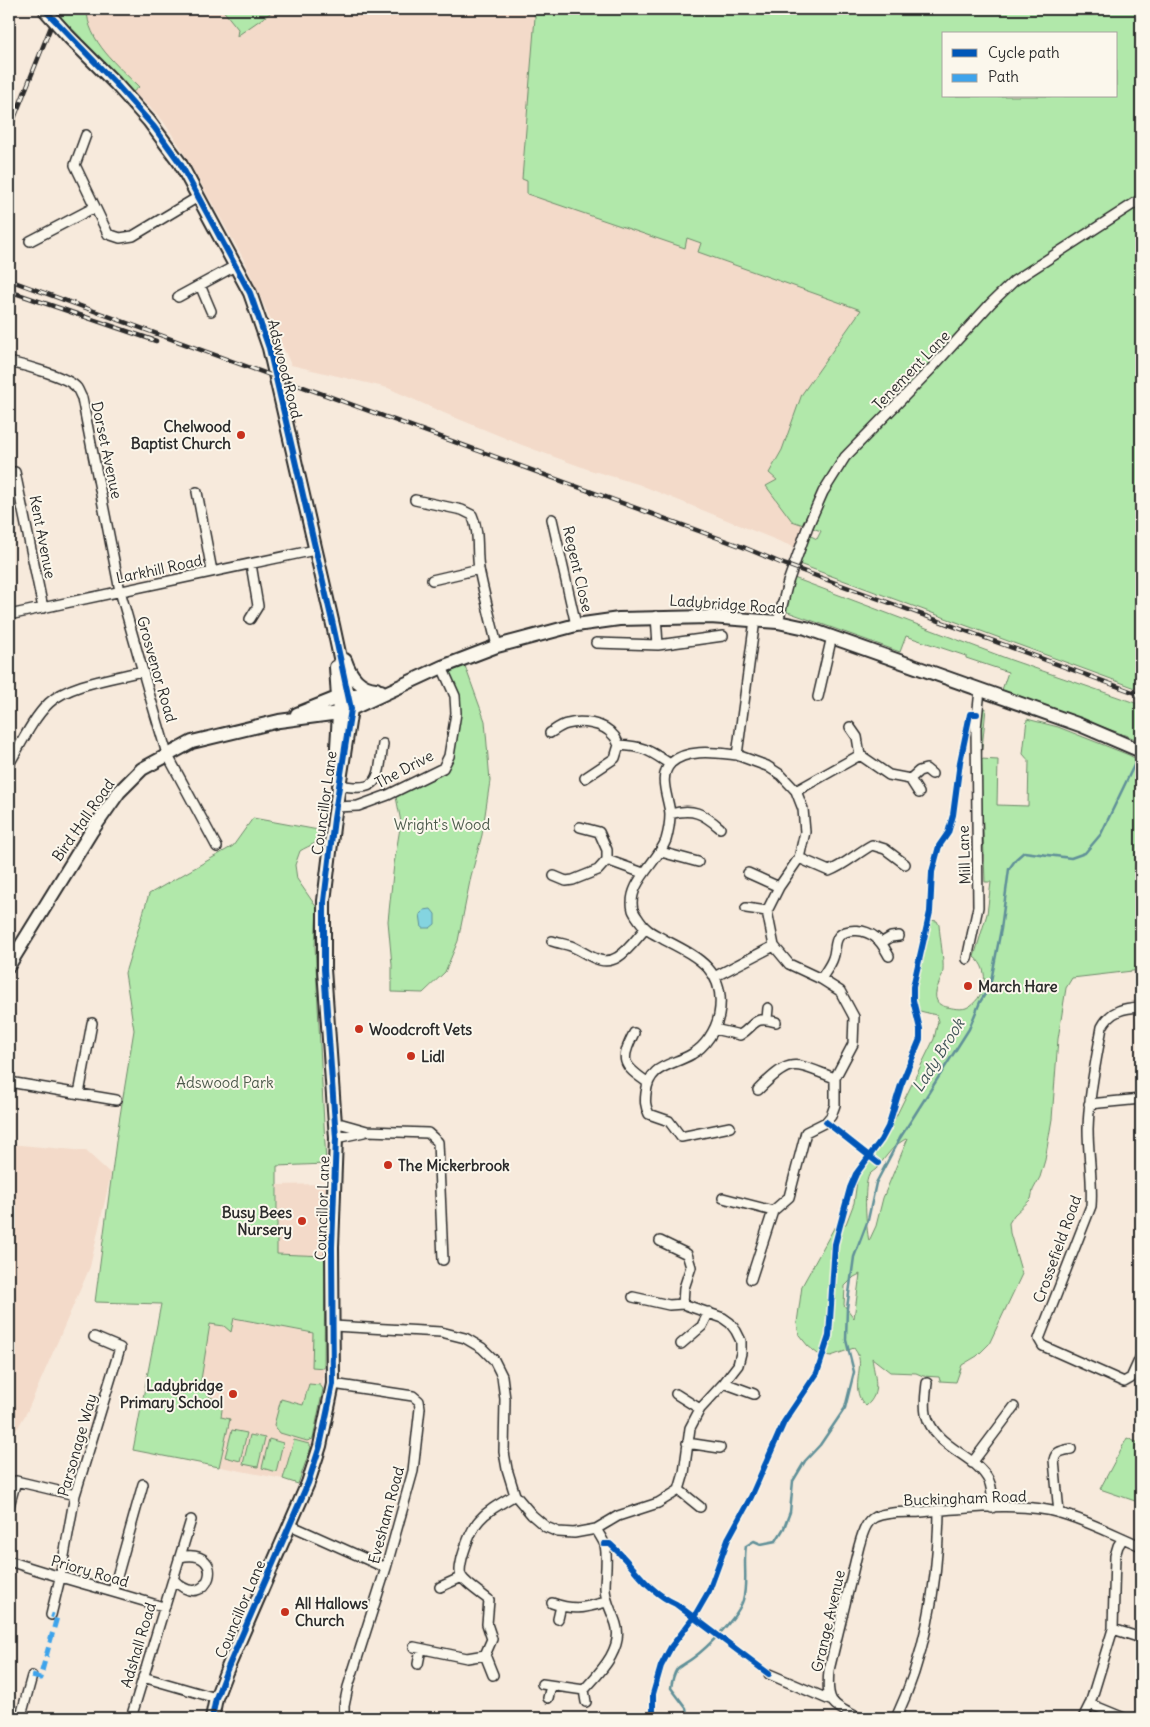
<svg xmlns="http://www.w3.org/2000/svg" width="1150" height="1727" font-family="Delius,sans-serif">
  <rect width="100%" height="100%" fill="#f7eadc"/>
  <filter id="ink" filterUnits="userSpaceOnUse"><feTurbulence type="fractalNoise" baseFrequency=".02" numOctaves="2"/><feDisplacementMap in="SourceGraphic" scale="10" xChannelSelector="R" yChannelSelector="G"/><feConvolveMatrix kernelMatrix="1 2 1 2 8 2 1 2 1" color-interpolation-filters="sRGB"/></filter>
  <g filter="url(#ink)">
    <path fill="#f3dac9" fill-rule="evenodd" d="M76,9H1141V170L809,512L796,548L638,484L590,470L522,445L444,413L388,388L291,365L243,258L181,148L163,121L151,108L133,92L72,29ZM944,34H1116V96H944Z
      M9,1144L86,1151L111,1174L90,1267L27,1412L9,1442Z
      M323,1184L326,1188L325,1256L277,1254L278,1185Z
      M161,1304L305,1332L319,1335L324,1339L323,1384L319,1414L311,1446L298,1484L283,1479L133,1450Z"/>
    <path fill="#b1e8aa" stroke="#6e8a6a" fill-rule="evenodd" d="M64,9H87C87,41 118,66 139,87L133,92L61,17Z
      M222,9H276L237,36L238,29Z
      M532,9H1141V690L799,564L809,535L817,539L821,531L792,521L766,486L777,480L769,473L782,450L802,394L861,310L698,252L701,243L687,238L685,248L527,194V181L522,179L535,17ZM944,34H1116V96H944Z
      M794,578L1011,660L1141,705V741L1002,690L1008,672L966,658V656L906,636L900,652L785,611Z
      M465,666L485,721L490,781L482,835L471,876L458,941L445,972L423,993L392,992V965L388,921L394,864L401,822L396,797L447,769L460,712L449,672Z
      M986,708L981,759L998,760L997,805L1028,806L1029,761L1023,754L1027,719L1058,727L1129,755L1136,759L1132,770L1141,759V970L1072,978L1066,988L1058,1039L1052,1119L1045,1160L1040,1177L1033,1190L1031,1199L1014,1215L1009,1223L1010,1233L1022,1274L989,1344L977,1356L962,1365L956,1382L940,1381L939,1377L923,1376L916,1373L890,1372L872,1358C874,1375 882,1393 866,1406C849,1391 864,1369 858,1355C857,1352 855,1350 854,1348L831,1356L818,1354L808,1346L799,1335L797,1323L802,1286L834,1228L846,1224L854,1203L858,1174L870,1156L884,1141L934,1039L938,1021L936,1015L920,1011C911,991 919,974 923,954C926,943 927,931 930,920L937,921L939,925C940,938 944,960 943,971C942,981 932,992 937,1001C939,1005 943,1006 947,1007C953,1008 959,1010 966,1008C985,1000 992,970 974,957L987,914L991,882H985L980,748L982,710ZM908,1138L883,1198L876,1226L869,1241C866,1227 863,1187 869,1175C871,1172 876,1170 878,1167C887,1155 894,1144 908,1138ZM860,1274L854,1318L844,1305L845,1286L854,1277Z
      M253,818L324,831C322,843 309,845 300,851L295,865L297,879L317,908L315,946L326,1164L277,1166V1254L325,1256L324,1368L312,1367L313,1333L234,1318L231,1332L224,1326L210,1324L200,1386L210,1397L219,1401L222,1410L221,1417L230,1419L219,1467L133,1450L161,1304L95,1302L117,1134L134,1030L125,973L149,894L233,846Z
      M309,1384L320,1385L323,1389L313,1439L307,1441L280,1433L274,1425L281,1399L303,1405Z
      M232,1430L247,1433L240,1461L225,1457Z
      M250,1435L265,1438L258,1467L243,1464Z
      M1127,1438L1141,1444V1503L1100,1489Z
      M269,1439L283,1443L276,1472L262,1468Z
      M294,1440L309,1444L311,1447L298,1484L283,1479Z"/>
    <path fill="#84d4e0" stroke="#609098" d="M431,909L435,914V924L430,928H422L420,914L424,910Z"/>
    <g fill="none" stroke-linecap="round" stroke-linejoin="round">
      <path stroke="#609098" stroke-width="2.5" d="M688,1718L686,1708L671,1688C672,1681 673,1675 677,1669C681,1665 688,1662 693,1658C707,1648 738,1617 743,1600C748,1583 743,1563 746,1546L754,1541L761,1544L776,1541L784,1528L790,1512L793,1481L805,1461L820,1445L845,1408L854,1372L846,1340L847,1308L854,1257L868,1220L876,1183L900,1138L969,1029L980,1002L990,986L1001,929L1009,869L1016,859L1024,852L1071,858L1085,853L1101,834L1139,755"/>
      <defs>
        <path id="street" d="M86,135L75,165L108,234L120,238L133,236L198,197
          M30,241L95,207
          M200,285L211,311
          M178,297L235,266
          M9,362C23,365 69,377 77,388C79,391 80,395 82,398L120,591L151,700L167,754L217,847
          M15,472L43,608
          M197,492L212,571
          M415,500L462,510L472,515C480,532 476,551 479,569C484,595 491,620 497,646
          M552,519L576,625
          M432,580L479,569
          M9,615L315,550
          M250,619L258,606L251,564
          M778,622L788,582L808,526L823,492L845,457L931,369L991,303L1014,281L1141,199
          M596,643L658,645L656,616
          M658,645L723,636
          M818,697L832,636
          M850,727L857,737L860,755
          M550,733C555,730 561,725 567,724C581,720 604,723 613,735C616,737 617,742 619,745C646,747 648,750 670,764
          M9,764C20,746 33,718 49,703C69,684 115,678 142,671
          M585,778L615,758L619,745
          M910,779L919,771L926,769L932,774
          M339,785C381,793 378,779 383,744
          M796,791L860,755L889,775L910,779L919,793
          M336,807L358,806L388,795L443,768L449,756L456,713L455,696L442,667
          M670,814C693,808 703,813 720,828
          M580,827L599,832L607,850V860
          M661,852L698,862
          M799,858L829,871C845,865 857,853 872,845L885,849L905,864
          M748,873L779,887
          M554,876L566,881L573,880L598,870L607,860L643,873
          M746,908L767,911
          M552,941C558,943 565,944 571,946C586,952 601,968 618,957C628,951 637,938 645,929
          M881,943L891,937L899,936
          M967,959L978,907L976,728L980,690
          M716,976L774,946
          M821,979C825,972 831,965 833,958C836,951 834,942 839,936C848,927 866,930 875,937C882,942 885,949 889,956
          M1141,1007C1124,1008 1111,1010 1102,1027C1096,1061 1089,1094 1088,1129C1088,1155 1093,1180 1091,1206L1039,1339L1043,1346L1124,1382L1131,1378L1141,1356
          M767,1019L768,1008
          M714,1029L740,1035C756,1025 753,1015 776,1022
          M634,1033C620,1060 622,1065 647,1082
          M9,1082L116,1100
          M758,1090C792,1056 793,1063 835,1078
          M79,1094L92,1023
          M1089,1104L1141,1099
          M335,1125L342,1124L367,1131L428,1133L438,1142L443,1260
          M730,1127L681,1137L669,1121L649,1114C645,1106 645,1101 646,1093C649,1064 672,1066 692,1054C705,1047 716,1030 719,1015C727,971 698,957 665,940C653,933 647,932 639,920C637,917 634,913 633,910C626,884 658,862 666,840C668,833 670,822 670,814C669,798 657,777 671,763C688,748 717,753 737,755
          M336,1138L364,1132
          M723,1198L773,1211L789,1197L806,1132L826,1122L831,1116L835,1105V1078L853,1044L854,1017L840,991L821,979L789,964L774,946L767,911L779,887L799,858L805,832L803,809L796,791L781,775L767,766L737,755L755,620
          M660,1241L687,1254L691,1267L684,1288L683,1304
          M751,1279L773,1211
          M333,1326L441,1332L465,1338L482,1348L494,1360L502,1376L505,1399L504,1452L507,1469L515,1495L532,1515L546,1527L558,1532L574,1533L596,1529L618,1516L658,1503L679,1490L684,1473L690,1428L700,1409L724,1383L738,1365L741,1353V1341L736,1331L730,1323L723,1318L683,1304L669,1305L633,1297
          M681,1344L702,1326L709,1312
          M724,1383L754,1394
          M927,1383C926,1392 924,1404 926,1414C935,1449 976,1454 989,1481C993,1489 992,1499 992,1508
          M333,1384L413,1396L419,1401L420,1408L413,1471L386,1568L348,1687L344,1706V1718
          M676,1394L700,1409
          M687,1443L720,1448
          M972,1463L1014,1407
          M679,1490L700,1507
          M9,1506L16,1481L75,1495
          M1059,1513L1054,1460C1056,1451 1062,1451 1071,1449
          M290,1525L386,1568
          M9,1561C60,1578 112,1591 163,1607
          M174,1580C208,1616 230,1546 180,1557
          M440,1587L462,1577
          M113,1591L143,1484
          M552,1603C575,1611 584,1608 606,1602
          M51,1615L60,1578L75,1495L120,1348L94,1337
          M558,1619L561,1606
          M1113,1629L1141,1638
          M414,1647L467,1658L485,1655L492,1639L487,1624L489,1600C483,1595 465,1583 462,1577C458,1572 461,1564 462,1558C473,1519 481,1515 515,1495
          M485,1655L493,1675
          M418,1664L421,1649
          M769,1674L830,1700
          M143,1677L216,1698
          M542,1684L584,1690C599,1673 624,1649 616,1624C612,1611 605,1602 605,1588C605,1574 608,1559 605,1545C603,1540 599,1534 596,1529
          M584,1690L586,1702
          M548,1698L551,1686
          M1090,1704L1124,1718
          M9,1712L27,1718
          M21,1716L32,1676
          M131,1718L191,1520
          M859,1718C831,1704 826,1703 829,1670L859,1546C862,1536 865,1522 875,1517C888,1511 906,1513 920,1512C961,1509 1021,1501 1060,1513C1088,1521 1115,1535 1141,1546
          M896,1718C927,1652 938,1583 939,1511
          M1083,1718L1090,1704L1113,1629L1115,1556L1118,1546L1123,1538"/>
        <path id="secondary" d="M69,37L115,83L149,121L180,163L250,293L269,348L333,625L351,709L334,819L324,901V969L336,1138L332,1247L333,1384L320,1446L308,1483L226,1672L216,1698L212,1718
          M345,660C350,675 359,688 376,689
          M336,667L339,713L337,747
          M297,714L337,698L381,691
          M9,965L91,832L119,792L142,769L192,742L279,721L339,713L351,709L442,667L497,646L576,625L619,619L710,617L778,622L806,628L1080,725L1141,751"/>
      </defs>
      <use href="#street" stroke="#2b2b2b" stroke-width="12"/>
      <use href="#secondary" stroke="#2b2b2b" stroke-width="16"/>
      <use href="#street" stroke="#fbf7ec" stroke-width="9"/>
      <use href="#secondary" stroke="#fbf7ec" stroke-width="12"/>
      <defs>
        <path id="rail" d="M9,131L58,9
          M9,280L743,547L781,563L1141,695
          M9,291L156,341"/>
      </defs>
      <use href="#rail" stroke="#2b2b2b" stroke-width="4.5"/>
      <use href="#rail" stroke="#fbf7ec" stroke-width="2.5" stroke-dasharray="8" stroke-linecap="butt"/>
      <defs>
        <path id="secondary-bridge" d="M44,9L69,37"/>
      </defs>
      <use href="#secondary-bridge" stroke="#2b2b2b" stroke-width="16" stroke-linecap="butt"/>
      <use href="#secondary-bridge" stroke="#fbf7ec" stroke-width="12"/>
      <path stroke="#3ea3eb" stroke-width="5" stroke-dasharray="10 5" stroke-linecap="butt" d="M32,1676L40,1678L57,1617L51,1615"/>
      <defs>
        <path id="cycleway" d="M44,9L115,83L154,127L180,163L250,293L269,348L333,625L351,709L334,819L324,901V969L336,1138L332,1247L333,1384L320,1446L308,1483L226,1672L216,1698L212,1718
          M826,1122L878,1163
          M604,1544H610C634,1565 646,1591 676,1604L769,1674
          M652,1718L653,1713V1694L661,1666L671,1647L694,1617L709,1591L728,1539L751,1497L784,1422L817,1373L829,1336L835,1244L850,1188L856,1174L881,1140L888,1127L901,1085L920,1039V1029L913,1000V987L930,912L932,872L939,846L948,833L953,815L960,762L970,714H977"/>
      </defs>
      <use href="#cycleway" stroke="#fbf7ec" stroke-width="9"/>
      <use href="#cycleway" stroke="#0057b8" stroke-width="6"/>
    </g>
  </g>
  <g fill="#c8321e" stroke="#fbf7ec" stroke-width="2">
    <circle cx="241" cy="435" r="5"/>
    <circle cx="968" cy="986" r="5"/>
    <circle cx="359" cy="1029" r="5"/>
    <circle cx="411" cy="1056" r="5"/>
    <circle cx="388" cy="1165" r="5"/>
    <circle cx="302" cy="1221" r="5"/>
    <circle cx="233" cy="1394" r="5"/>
    <circle cx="285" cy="1612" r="5"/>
  </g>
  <g text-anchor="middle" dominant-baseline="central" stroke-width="4" stroke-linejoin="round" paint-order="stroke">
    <g font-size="15" fill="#2b2b2b" stroke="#fbf7ec">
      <text transform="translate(285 369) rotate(76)">Adswood Road</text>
      <text transform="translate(911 370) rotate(-46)">Tenement Lane</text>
      <text transform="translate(107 450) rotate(78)">Dorset Avenue</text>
      <text transform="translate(43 537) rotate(79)">Kent Avenue</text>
      <text transform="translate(159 569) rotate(-12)">Larkhill Road</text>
      <text transform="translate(578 569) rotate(77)">Regent Close</text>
      <text transform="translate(727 604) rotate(4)">Ladybridge Road</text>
      <text transform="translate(157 669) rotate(74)">Grosvenor Road</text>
      <text transform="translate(404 769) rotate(-28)">The Drive</text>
      <text transform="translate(324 803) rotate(-82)">Councillor Lane</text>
      <text transform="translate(83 820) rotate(-55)">Bird Hall Road</text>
      <text transform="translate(964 855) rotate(-92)">Mill Lane</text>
      <text transform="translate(322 1208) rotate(-88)">Councillor Lane</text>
      <text transform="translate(1057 1249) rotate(-70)">Crossefield Road</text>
      <text transform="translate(77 1445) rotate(-74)">Parsonage Way</text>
      <text transform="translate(965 1498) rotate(-2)">Buckingham Road</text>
      <text transform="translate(386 1515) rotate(-75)">Evesham Road</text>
      <text transform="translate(90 1571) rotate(16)">Priory Road</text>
      <text transform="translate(240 1609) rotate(-67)">Councillor Lane</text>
      <text transform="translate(828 1621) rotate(-77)">Grange Avenue</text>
      <text transform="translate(138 1645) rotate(-73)">Adshall Road</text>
    </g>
    <g font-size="15" font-weight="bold" fill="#2b2b2b" stroke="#fbf7ec" text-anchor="start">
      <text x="231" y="426" text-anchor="end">Chelwood<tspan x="231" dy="17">Baptist Church</tspan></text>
      <text x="978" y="986">March Hare</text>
      <text x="369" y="1029">Woodcroft Vets</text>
      <text x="421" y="1056">Lidl</text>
      <text x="398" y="1165">The Mickerbrook</text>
      <text x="292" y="1212" text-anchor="end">Busy Bees<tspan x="292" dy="17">Nursery</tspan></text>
      <text x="223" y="1385" text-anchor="end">Ladybridge<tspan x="223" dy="17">Primary School</tspan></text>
      <text x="295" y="1603">All Hallows<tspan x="295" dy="17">Church</tspan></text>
    </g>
    <g font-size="15" fill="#4c5a4b" stroke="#fbf7ec">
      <text x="442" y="824">Wright's Wood</text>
      <text x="225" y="1082">Adswood Park</text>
    </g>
    <g font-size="16" font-style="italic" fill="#415558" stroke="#fbf7ec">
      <text transform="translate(938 1055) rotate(-58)">Lady Brook</text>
    </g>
  </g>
  <rect width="1150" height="1727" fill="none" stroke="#fbf7ec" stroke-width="30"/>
  <rect x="15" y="15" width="1120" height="1697" fill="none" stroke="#2b2b2b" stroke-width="2" filter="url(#ink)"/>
  <rect x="942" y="32" width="175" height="65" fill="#fbf7ec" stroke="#a8a59f"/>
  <rect x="952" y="49" width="25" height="8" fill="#0057b8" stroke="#a8a59f"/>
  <text x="988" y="58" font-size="15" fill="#2b2b2b">Cycle path</text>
  <rect x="952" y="74" width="25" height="8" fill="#3ea3eb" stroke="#a8a59f"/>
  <text x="988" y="82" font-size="15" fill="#2b2b2b">Path</text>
</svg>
